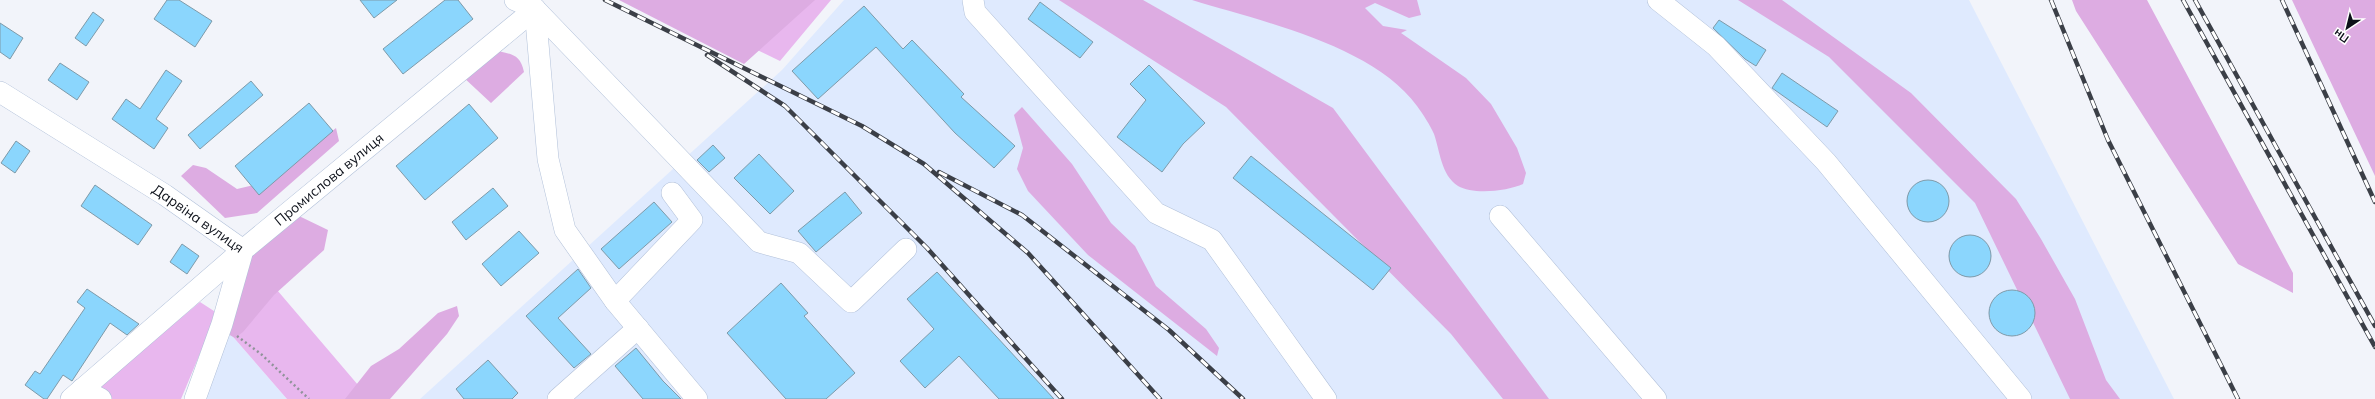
<svg xmlns="http://www.w3.org/2000/svg" width="2375" height="399" font-family="Mulish,sans-serif">
  <rect width="100%" height="100%" fill="#f2f4fa"/>
  <path fill="#dfeafe" d="M844,0H1969L2174,399H420L782,70Z
    M222,324L287,399H199Z"/>
  <path fill="#e8b7ee" d="M654,0H831L780,61Z
    M243,250L370,399H287L222,324Z
    M200,302L217,313L181,399H84Z"/>
  <path fill="#ddace2" d="M619,0H815L744,64Z
    M1059,0H1143L1333,108L1549,399H1503L1451,334L1226,107Z
    M1192,0H1417L1421,15L1409,18L1375,3L1365,8L1383,26L1407,30L1401,33L1466,78L1491,104L1517,148L1526,173L1523,184C1508,191 1473,195 1458,186C1441,175 1440,151 1434,134C1430,125 1423,114 1417,106C1373,45 1260,21 1192,0Z
    M1738,0H1782L1911,93L2016,199L2041,239L2075,299L2106,380L2120,399H2070L1975,203L1829,57Z
    M2072,0H2147L2293,273V293L2238,264L2076,11Z
    M2292,0H2375V176Z
    M493,50C510,54 520,53 524,72L491,103L462,76Z
    M1022,107L1072,164L1111,223L1135,246L1156,286L1206,329L1219,348L1217,356L1088,255L1028,191L1017,169L1023,148L1014,115Z
    M336,128L339,141L257,213L225,218L181,176L193,165L206,168L237,189L267,182Z
    M299,216L328,230L324,250L274,295L243,332L235,338L228,334L251,255Z
    M457,306L459,316L447,334L390,399H345L371,366L399,349L438,313Z"/>
  <path fill="#8bd6fd" stroke="#7e9aa9" d="M167,0H179L212,21L195,47L154,19Z
    M360,0H397L374,18Z
    M445,0H458L473,19L403,74L383,49Z
    M1040,2L1093,42L1080,58L1028,19Z
    M864,6L903,49L912,40L964,94L961,97L1015,146L994,168L955,133L876,47L818,99L792,71Z
    M93,12L104,20L86,46L75,38Z
    M1719,20L1766,50L1756,66L1745,59L1713,28Z
    M0,23L23,38L10,59L0,52Z
    M60,63L89,82L77,100L48,80Z
    M1149,65L1205,123L1183,144L1162,172L1117,137L1146,100L1130,84Z
    M166,70L182,81L156,119L168,128L154,149L112,119L126,99L140,109Z
    M1782,73L1838,111L1827,127L1772,88Z
    M251,81L263,95L200,149L188,135Z
    M309,103L333,131L259,195L235,166Z
    M469,104L498,138L425,200L396,166Z
    M16,141L30,151L15,173L1,163Z
    M713,145L725,158L709,172L697,160Z
    M759,154L794,191L770,214L734,178Z
    M1251,156L1391,268L1373,290L1233,178Z
    M1907 201a21 21 0 1 1 42 0a21 21 0 1 1-42 0Z
    M95,185L152,225L138,245L81,206Z
    M493,188L508,206L466,240L452,222Z
    M845,192L862,213L816,252L798,231Z
    M654,202L672,222L619,269L601,249Z
    M519,231L539,253L501,286L482,264Z
    M1949 256a21 21 0 1 1 42 0a21 21 0 1 1-42 0Z
    M182,244L199,256L187,274L170,262Z
    M578,269L591,288L558,318L591,354L574,368L526,316Z
    M937,272L1054,399H999L959,356L925,388L900,361L934,329L907,299Z
    M781,283L808,313L804,316L855,373L826,399H786L727,333Z
    M87,289L139,324L127,335L110,323L72,381L63,375L47,399H44L25,385L35,371L40,374L85,308L77,302Z
    M1989 313a23 23 0 1 1 46 0a23 23 0 1 1-46 0Z
    M636,348L663,381L681,399H643L615,366Z
    M488,360L518,393L512,399H464L456,389Z"/>
  <g fill="none" stroke-linecap="round" stroke-linejoin="round">
    <defs>
      <g id="minor">
        <path d="M515,0L535,9L759,242L799,253L851,302L906,249"/>
        <path d="M973,0L975,12L1156,213L1212,240L1326,399"/>
        <path d="M1658,0L1716,46L1826,162L2021,399"/>
        <path d="M535,9L548,159L565,230L615,301L697,399"/>
        <path id="s1" d="M0,92L165,195L243,250L71,399"/>
        <path d="M1500,216L1656,399"/>
        <path d="M615,301L692,220L672,193"/>
        <path d="M82,389L101,399"/>
        <path id="s2" d="M195,399L222,324L243,250L535,9"/>
        <path d="M558,399L638,328"/>
      </g>
    </defs>
    <use href="#minor" stroke="#b1c0d9" stroke-width="22"/>
    <path stroke="#90939a" stroke-width="2.5" stroke-dasharray="2 3" stroke-linecap="butt" d="M237,336L261,354L309,399"/>
    <use href="#minor" stroke="#fff" stroke-width="21"/>
    <defs>
      <path id="rail" d="M605,0L862,126L924,164L1028,253L1160,399
        M2051,0L2108,140L2238,399
        M2183,0L2375,347
        M2195,0L2375,326
        M2282,0L2375,202
        M707,55L785,106L927,248L1062,399
        M939,172L1022,215L1169,330L1243,399"/>
    </defs>
    <use href="#rail" stroke="#3b3f47" stroke-width="4.5"/>
    <use href="#rail" stroke="#fff" stroke-width="3" stroke-dasharray="9" stroke-linecap="butt"/>
  </g>
  <g text-anchor="middle" dominant-baseline="central" stroke-width="3.5" stroke-linejoin="round" paint-order="stroke">
    <g font-size="14" fill="#0c1019" stroke="#fff">
      <text stroke="none"><textPath href="#s2" startOffset="268">Промислова вулиця</textPath></text>
      <text stroke="none"><textPath href="#s1" startOffset="235">Дарвіна вулиця</textPath></text>
    </g>
  </g>
  <g transform="translate(2347 28) rotate(215)" stroke="#ffffff" stroke-width="3" paint-order="stroke">
  <path d="M0-3L7 15L0 10L-7 15Z" fill="#0c1019"/>
  <text y="-6" font-size="11" font-weight="bold" text-anchor="middle" fill="#0c1019">Пн</text>
  </g>
</svg>
